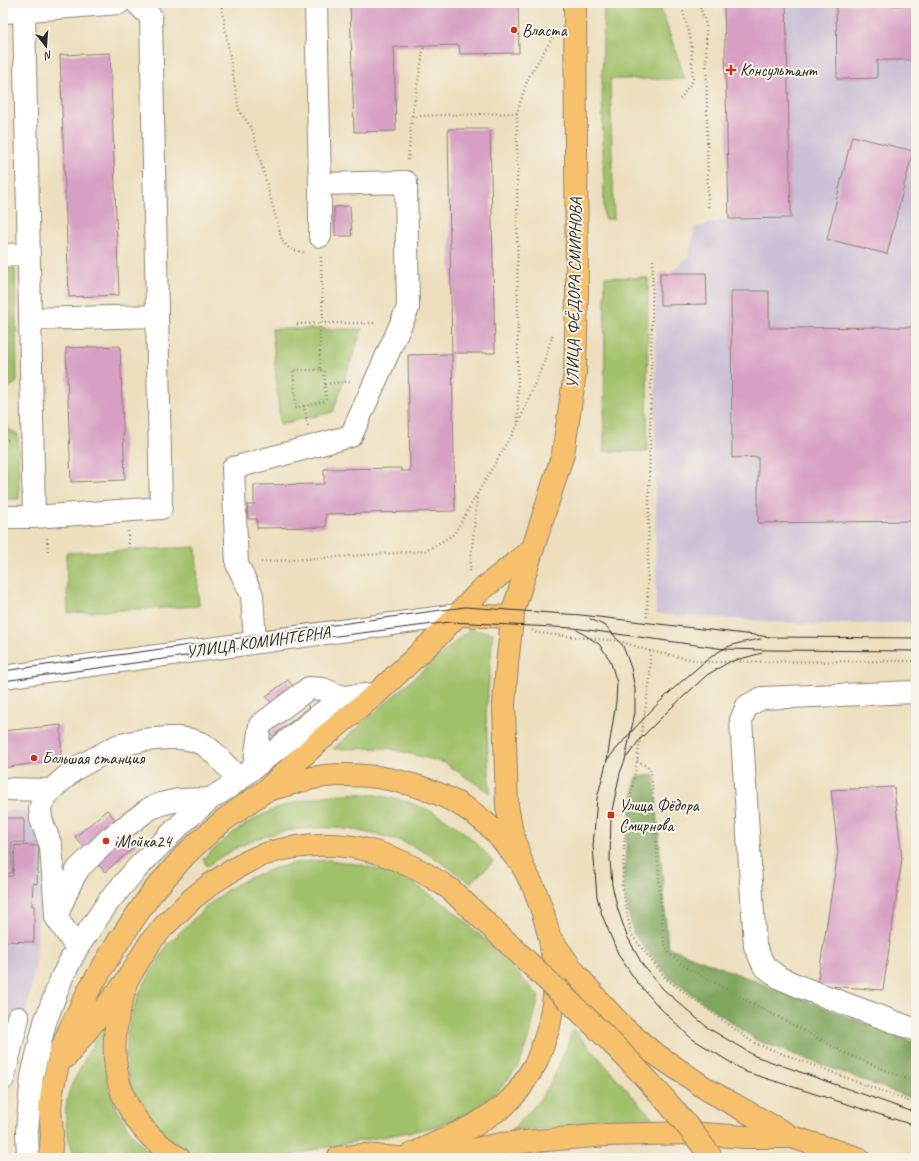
<svg xmlns="http://www.w3.org/2000/svg" width="919" height="1161" font-family="Caveat,sans-serif">
  <rect width="100%" height="100%" fill="#f7f3e8"/>
  <filter id="ink" filterUnits="userSpaceOnUse"><feTurbulence type="fractalNoise" baseFrequency=".025" numOctaves="2"/><feDisplacementMap in="SourceGraphic" scale="8" xChannelSelector="R" yChannelSelector="G"/><feConvolveMatrix kernelMatrix="1 2 1 2 8 2 1 2 1" color-interpolation-filters="sRGB"/></filter>
  <filter id="wash" filterUnits="userSpaceOnUse"><feTurbulence type="fractalNoise" baseFrequency=".012" numOctaves="4" result="noise"/><feDisplacementMap in="SourceGraphic" scale="16" xChannelSelector="R" yChannelSelector="G"/><feGaussianBlur stdDeviation="0.9" result="paint"/><feColorMatrix in="noise" values="0 0 0 0 0 0 0 0 0 0 0 0 0 0 0 0 0 1.4 0 .05"/><feComposite in="paint" operator="in"/></filter>
  <g filter="url(#wash)">
    <rect width="100%" height="100%" fill="#eddfbe"/>
    <path fill="#cbbfd5" d="M724,3H916V622L818,625L656,614L655,285L688,258L695,227L729,219Z
      M26,810L43,849L36,960L25,1019L3,1111V811Z"/>
    <path fill="#a0c069" stroke="#66764a" d="M604,3H659L685,79H610L614,219H604L602,79Z
      M3,268H15L17,382L10,387L3,395Z
      M605,277L648,278L647,452L604,451Z
      M272,329H362L333,412L280,424Z
      M3,422L10,430L18,434L19,499H3Z
      M196,547L199,606L68,613L66,553Z
      M470,629L493,633L486,714L490,793L445,763L388,748L333,749Z
      M340,794C348,794 356,793 364,794C416,797 461,821 493,862L470,883C452,870 433,856 413,846C400,840 387,837 373,834C364,832 355,830 346,829C313,825 277,830 247,843C233,849 220,857 207,866L203,859C247,817 280,801 340,794Z
      M329,860L362,865L396,875L413,883L448,906L483,938L539,996L531,1030L520,1064L500,1089L480,1107L456,1119L430,1128L317,1149L283,1158H199L183,1150L165,1137L139,1108L131,1089L127,1073L126,1056L127,1035L131,1017L139,993L152,970L168,944L208,905L228,889L251,877L276,868L294,863L312,861Z
      M105,1025C105,1039 104,1053 105,1068C109,1103 129,1137 157,1158H75C67,1138 63,1116 68,1095C70,1087 74,1080 78,1073C86,1056 95,1040 105,1025Z
      M573,1029L654,1120L509,1132C516,1125 524,1118 531,1110C552,1087 563,1058 573,1029Z"/>
    <path fill="#80a65d" stroke="#566844" d="M654,775L668,947L916,1043V1100L756,1040L669,978L633,933L623,886L627,835L636,777Z"/>
    <g id="blocks">
      <path fill="#d79fc4" d="M350,3H518L519,53L460,54L459,45L394,47L396,131L354,132Z
        M724,3H786L791,218L729,219Z
        M916,5V60H877V78L837,79L836,6Z
        M110,53L119,295L69,297L60,55Z
        M448,129H490L495,353H452Z
        M852,136L913,151L887,254L827,239Z
        M350,206L352,236H335L334,207Z
        M660,273H706L707,304L660,305Z
        M731,291H769V328L916,327V521L758,523V457L732,458Z
        M120,346L125,480L71,482L66,348Z
        M452,354L455,511L326,514V527L257,528V519H248L247,505H254V485L324,484V469L401,468V471H410L408,355Z
        M288,680L309,707L273,736L263,723L278,711L266,696Z
        M61,725V759L3,768V731Z
        M894,787L902,859L883,990L817,985L838,853L831,790Z
        M107,810L137,845L105,872L75,837Z
        M3,818H24V842H12V873H3Z
        M15,845L39,846L37,884L33,883L32,906H34V942L4,941L5,876H13Z"/>
    </g>
  </g>
  <g filter="url(#ink)">
    <use href="#blocks" fill-opacity="0" stroke="#8c8574" stroke-width="1"/>
    <g fill="none" stroke-linecap="round" stroke-linejoin="round">
      <defs>
        <path id="minor" d="M24,11L34,517
          M5,12L119,3
          M320,236V184
          M3,255L29,254
          M30,319L157,316
          M3,517H34L161,508L151,17L137,3
          M255,642L252,595L237,564L233,468L351,436L408,308L406,182L320,184L316,3
          M3,677L458,615
          M916,692L762,698L747,706L741,720L755,946L764,966L780,978L803,988L916,1030
          M254,767L260,725L309,688L323,689L342,697
          M3,789L51,790L75,769L117,746L143,740L168,738H180L192,740L203,744L212,751L239,779
          M51,790L43,801L40,808L41,819L51,846L56,914
          M77,948L56,917L70,884L78,869L110,838L149,809L161,804L178,800L210,799
          M3,1079L18,1018
          M28,1158L27,1131L32,1076L45,1022L62,977L77,948L109,901L138,867L184,821L210,799L232,785L342,697L376,694"/>
        <path id="major" d="M458,615L513,617
          M268,790C287,785 306,778 325,776C381,771 449,788 490,827C500,837 508,847 516,858
          M552,941L573,970L598,1000L624,1028L651,1051L708,1090L792,1137L858,1158
          M125,987C123,995 121,1003 119,1011C105,1072 124,1125 179,1158
          M66,1057L127,980L151,941L164,926L193,898L211,884
          M423,1156L471,1150L501,1144L606,1135L689,1133L745,1137H792
          M50,1158L52,1135L50,1107L53,1086L61,1051L68,1033L90,988L120,939L151,894L185,855L203,838L224,820L265,791L318,742L376,694L438,636L479,592L532,549
          M338,1158L363,1155L398,1158
          M404,1158L475,1125L504,1106L519,1090L536,1063L543,1045L549,1026L554,998L555,973L550,939L543,913L534,888L523,867L512,832L507,806L504,705L507,664L513,611L563,454L575,373L577,295L575,3"/>
      </defs>
      <use href="#minor" stroke="#8c8574" stroke-width="24"/>
      <use href="#major" stroke="#8c8574" stroke-width="24"/>
      <path stroke="#8c8574" stroke-width="2.5" stroke-dasharray="1 3" stroke-linecap="butt" d="M221,3L239,110L252,129L282,241L290,249L305,253
        M699,3L706,25L708,210
        M680,99L693,80L691,41L681,3
        M412,116L424,46
        M408,160L412,116L517,113
        M321,257L323,323H377
        M297,324L320,323
        M325,384L352,381
        M304,406L296,408L293,370H320
        M518,422L517,113L528,78L553,37
        M308,426L304,406L326,401L324,370H320V323
        M3,440H10
        M128,531L129,549
        M47,538L48,553
        M261,562L426,551L454,534L518,424L544,362L553,333
        M470,571L477,497
        M647,617L653,257
        M532,630L537,633L619,641L650,651L704,662L916,661
        M650,651V679L625,834L622,885L631,934L666,979L754,1043L916,1104
        M637,761L648,767L651,771L664,943L670,954L687,968L847,1054L902,1077L916,1082"/>
      <use href="#minor" stroke="#fff" stroke-width="22"/>
      <use href="#major" stroke="#f7c06c" stroke-width="22"/>
      <path stroke="#2b2b2b" stroke-width="1" d="M590,619L606,626L623,646L631,668L635,689V712L631,731L625,760L620,773L611,815L610,860L612,885L618,910L627,936L642,964L663,989L708,1028L755,1056L916,1113
        M577,630L599,644L610,660L617,683L616,702L607,760L597,798L593,846L597,897L602,915L619,956L637,982L660,1008L691,1038L746,1072L916,1126
        M3,671L434,611L465,607L581,615L771,637L916,638
        M3,681L288,642L450,622L574,628L725,649L769,650L916,651
        M627,757L640,739L670,709L707,675L729,662L762,653
        M607,760C634,728 663,696 695,670C704,662 714,654 725,648C736,643 748,641 761,639"/>
      <defs>
        <path id="major-bridge" d="M211,884C225,875 239,865 255,858C268,852 283,849 296,847C354,838 403,857 450,889C492,928 535,968 576,1008C625,1055 672,1103 712,1158"/>
      </defs>
      <use href="#major-bridge" stroke="#8c8574" stroke-width="24" stroke-linecap="butt"/>
      <use href="#major-bridge" stroke="#f7c06c" stroke-width="22"/>
    </g>
  </g>
  <g fill="#c8321e" stroke="#f7f3e8" stroke-width="1.5">
    <circle cx="514" cy="30" r="4"/>
    <path d="M729 64h4v4h4v4h-4v4h-4v-4h-4v-4h4z"/>
    <circle cx="34" cy="758" r="4"/>
    <rect x="607" y="811" width="8" height="8" rx="2"/>
    <circle cx="106" cy="841" r="4"/>
  </g>
  <g text-anchor="middle" dominant-baseline="central" stroke-width="4" stroke-linejoin="round" paint-order="stroke">
    <g font-size="17" fill="#2b2b2b" stroke="#f7f3e8" text-anchor="start">
      <text x="522" y="30">Власта</text>
      <text x="740" y="70">Консультант</text>
      <text x="42" y="758">Большая станция</text>
      <text x="619" y="805">Улица Фёдора<tspan x="619" dy="20">Смирнова</tspan></text>
      <text x="114" y="841">iМойка24</text>
    </g>
    <g font-size="17" fill="#2b2b2b" stroke="#f7f3e8">
      <text transform="translate(574 293) rotate(-89)">УЛИЦА ФЁДОРА СМИРНОВА</text>
      <text transform="translate(258 642) rotate(-8)">УЛИЦА КОМИНТЕРНА</text>
    </g>
  </g>
  <rect width="919" height="1161" fill="none" stroke="#f7f3e8" stroke-width="16"/>
  <g transform="translate(46 46) rotate(163)" stroke="#f7f3e8" stroke-width="3" paint-order="stroke">
  <path d="M0-3L7 15L0 10L-7 15Z" fill="#2b2b2b"/>
  <text y="-6" font-size="11" font-weight="bold" text-anchor="middle" fill="#2b2b2b">N</text>
  </g>
</svg>
